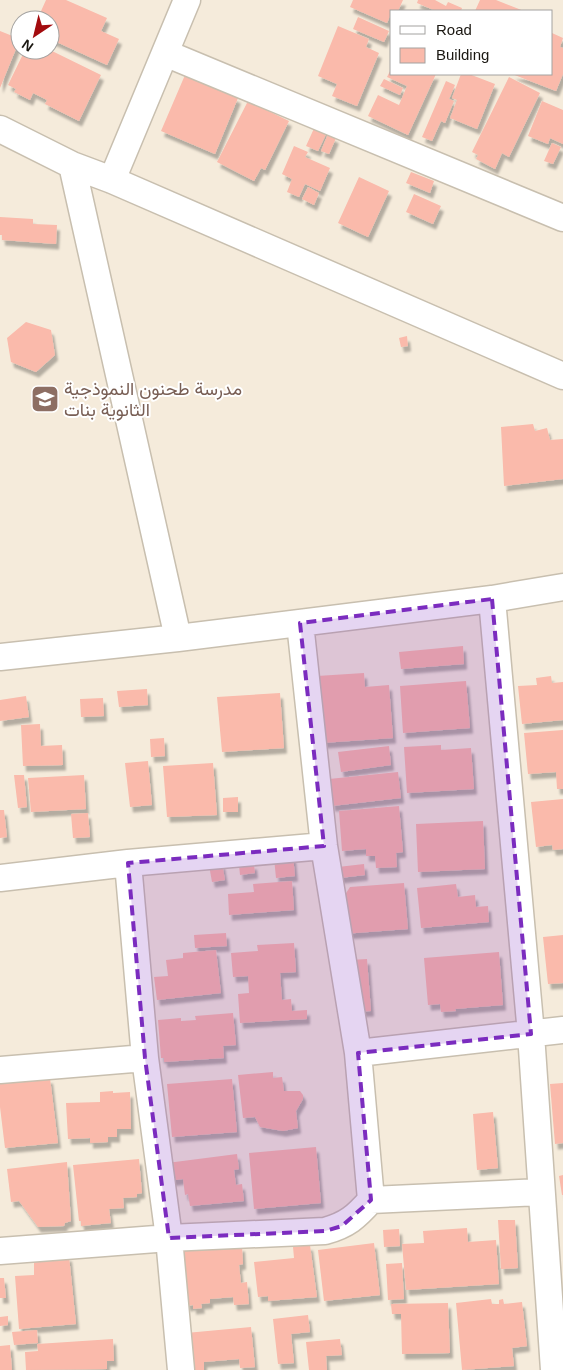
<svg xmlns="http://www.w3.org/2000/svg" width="563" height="1370" font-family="Arial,Vazirmatn,sans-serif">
  <defs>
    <filter id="shadow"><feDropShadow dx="3" dy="5.5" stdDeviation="1" flood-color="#0004"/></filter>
  </defs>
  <rect width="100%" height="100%" fill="#f5ebdb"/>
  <path fill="#fabaab" filter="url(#shadow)" d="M46,0H66L107,18L101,31L119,39L107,65L50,39V20H37Z
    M353,0H403L398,11H392L387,23L350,7Z
    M418,0H435L446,6L448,2L462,8L461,11H436L417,3Z
    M480,0H496L524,11H475Z
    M358,17L389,31L384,42L353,29Z
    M338,26L369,39L366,47L379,53L357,106L332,96L337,84L318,76Z
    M0,31L20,39L0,88Z
    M552,33L563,38L560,47L563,48V74L556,91L512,74H552Z
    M25,50H50L101,75L79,121L45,104L47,100L33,93L30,100L14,92L16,89L8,85Z
    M392,67V74H436L408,135L368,116L378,95L399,105L407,86L387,77Z
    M461,74H469L495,84L477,129L450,118L457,100L452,98Z
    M185,75L238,98L215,154L161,131Z
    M509,77L540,93L509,157L502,153L495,169L476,159L478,155L472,152Z
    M384,79L403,88L400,95L380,86Z
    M446,81L455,85L449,99L454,101L445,123L441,121L432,141L422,137Z
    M248,101L289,121L265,170L261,168L254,181L217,162Z
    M542,101L563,110V144L550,138L548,144L528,136Z
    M316,124L328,130L318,151L306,146Z
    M328,134L336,138L329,154L321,151Z
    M552,143L561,147L553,164L544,161Z
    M294,146L308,152L305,157L330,168L320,191L305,184L299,197L287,192L292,179L282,174Z
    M411,172L434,181L430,193L406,183Z
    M359,177L389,191L368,237L338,223Z
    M308,187L319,193L314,205L302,199Z
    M414,194L441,206L433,224L406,212Z
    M0,217L33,219V224L57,225L56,244L2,240V235H0Z
    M26,322L51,330L55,355L36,372L11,362L7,338Z
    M407,336L408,346L401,347L399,338Z
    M533,424L535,431L547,428L550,440L563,439V479L504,486L501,427Z
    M463,646L464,664L401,669L399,652Z
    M364,673L365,687L389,685L393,738L322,743L317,676Z
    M551,676L552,683L563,682V720L522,724L518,686L537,685L536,678Z
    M466,681L470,728L403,733L400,686Z
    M147,689L148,705L119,707L117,691Z
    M280,693L284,748L222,752L217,697Z
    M26,696L29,717L0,721V700Z
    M103,698L104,716L81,717L80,699Z
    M40,724L41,746L62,745L63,765L23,766L21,725Z
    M563,730V789H557L556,772L528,774L524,733Z
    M164,738L165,756L151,757L150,739Z
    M441,745V750L471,748L474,789L407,793L404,747Z
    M389,746L391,765L341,772L338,752Z
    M148,761L152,805L130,807L125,763Z
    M213,763L217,815L167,817L163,766Z
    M398,772L401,798L332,806L329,779Z
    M14,775H24L27,807L18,808Z
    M84,775L86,809L31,812L28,778Z
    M238,797V812H223V798Z
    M563,799V849L553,850L552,845L536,847L531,802Z
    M399,806L403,852L396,853L397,867L376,868L375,856H366V849L342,851L339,811Z
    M0,810H4L7,837L0,838Z
    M88,813L90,837L73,838L71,814Z
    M483,821L485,869L418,872L416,824Z
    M293,856L295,876L276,878L274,858Z
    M222,863L225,880L212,882L209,865Z
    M254,864L255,873L240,875L239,865Z
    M364,864L365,875L340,878L338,867Z
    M292,881L294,910L229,915L228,894L254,892L253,884Z
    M404,883L408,929L343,934L341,901L350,887Z
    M456,884L458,897L475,895L476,907L488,906L489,922L421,928L417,888Z
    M226,933L227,946L195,948L194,935Z
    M563,935V983L548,984L543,937Z
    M294,943L296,972L280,973L282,1000L291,999L292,1011L307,1010V1019L240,1023L238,994L249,993L248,976L233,977L231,953L258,951L257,945Z
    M216,950L221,993L157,1000L154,977L168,976L166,960L183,958V953Z
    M499,952L503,1005L455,1009L456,1011L441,1012L440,1004L428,1005L424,958Z
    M367,959L371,1011L354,1012L350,960Z
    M233,1013L236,1045L223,1046L224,1058L164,1062V1058H161L158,1020L181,1018V1021L196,1020L195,1016Z
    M273,1072V1078L282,1077L284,1091H300L303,1095V1099L296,1111L298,1128L283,1131L260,1127L255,1117L243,1118L238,1075Z
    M50,1078L58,1143L5,1148L0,1107V1083Z
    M232,1079L237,1132L172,1137L167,1084Z
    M563,1083V1143L555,1144L550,1084Z
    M113,1091V1093L130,1092L131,1129H117V1137H108V1142L90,1143V1138L68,1139L66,1103L100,1102V1092Z
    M493,1112L498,1168L477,1170L473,1114Z
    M316,1147L321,1203L254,1209L249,1153Z
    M237,1154L239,1169L234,1170L236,1185L242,1184L244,1201L190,1206L188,1194L185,1195L183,1179L169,1181L167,1163Z
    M139,1159L142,1193L137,1194V1197L123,1198L124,1208L109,1209L111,1223L81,1226V1221H79L73,1165Z
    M67,1162L71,1221L65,1223L64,1226L38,1227L19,1201L11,1202L7,1169Z
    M563,1175V1195H562L559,1176Z
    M498,1220H515L518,1268L501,1269Z
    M467,1228L468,1242L496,1240L499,1284L406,1290L402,1244L424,1243L423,1231Z
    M399,1229L400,1246L384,1247L383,1230Z
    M374,1243L380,1295L324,1301L318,1250Z
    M310,1245L317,1297L268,1301V1296L258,1297L254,1262L294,1258L293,1247Z
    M242,1246L243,1264L239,1265L241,1283L247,1282L249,1304L234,1305L233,1297L210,1299V1303L201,1304L202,1308L193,1309V1305L187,1306L176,1251Z
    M69,1256L76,1324L19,1329L15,1276L34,1275V1259Z
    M402,1263L404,1299L388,1300L386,1264Z
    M0,1278H4L6,1298H0Z
    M491,1299L492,1304H499V1300L503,1299L504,1304L522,1302L527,1346L512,1348L514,1366L462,1370L456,1303Z
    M448,1303L450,1353L402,1354L401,1314H392L391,1304Z
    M308,1315L310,1332L291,1334L294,1363L278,1364L273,1319Z
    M8,1316V1325L0,1326V1317Z
    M251,1327L255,1367L240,1368L239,1359L204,1362V1370H189L186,1333Z
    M37,1330L38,1343L14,1345L12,1332Z
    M113,1339L114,1361H107V1369L26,1370L25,1352L38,1351L37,1344Z
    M340,1339L342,1355L326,1356L327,1370H309L306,1342Z
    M10,1345L12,1370H0V1346Z"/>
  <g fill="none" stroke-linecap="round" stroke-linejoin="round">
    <defs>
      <path id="street" d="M165,53L563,218
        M0,129L72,165L112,180L563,376
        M72,165L178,638
        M112,180L187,0
        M492,599L531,1034L554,1370
        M300,623L324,846L358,1053L371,1200
        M0,657L178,638L492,599L563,587
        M128,863L145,1058L169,1238L181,1370
        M0,878L128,863L324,846
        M358,1053L563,1030
        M0,1070L145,1058
        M0,1251L169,1238L325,1231C347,1225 356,1217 371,1200L541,1192"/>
    </defs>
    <use href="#street" stroke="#c8bfaf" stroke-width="29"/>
    <use href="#street" stroke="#fff" stroke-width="26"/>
  </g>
  <path fill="#7b2cbf" fill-opacity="0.2" stroke="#7b2cbf" stroke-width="4" stroke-dasharray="10 6" stroke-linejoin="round" d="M492,599L531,1034L358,1053L371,1200L342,1226L325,1231L169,1238L145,1058L128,863L324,846L300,623Z"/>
  <defs>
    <symbol id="school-square" viewBox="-11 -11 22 22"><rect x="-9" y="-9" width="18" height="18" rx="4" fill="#8d6e63" stroke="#fff"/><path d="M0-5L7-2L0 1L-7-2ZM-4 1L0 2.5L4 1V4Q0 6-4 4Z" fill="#fff"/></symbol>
  </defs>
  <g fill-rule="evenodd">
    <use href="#school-square" x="29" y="383" width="32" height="32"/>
  </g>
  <g text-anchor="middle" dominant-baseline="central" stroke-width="4" stroke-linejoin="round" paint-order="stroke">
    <g font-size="18" fill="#785e54" stroke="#fff" text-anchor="start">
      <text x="64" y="389">مدرسة طحنون النموذجية<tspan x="64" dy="21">الثانوية بنات</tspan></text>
    </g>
  </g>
  <rect x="390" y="10" width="162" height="65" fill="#ffffff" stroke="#a3a2a0"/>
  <rect x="400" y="26" width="25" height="8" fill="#ffffff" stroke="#a3a2a0"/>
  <text x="436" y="35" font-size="15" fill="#1a1711">Road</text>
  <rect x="400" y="48" width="25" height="15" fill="#fabaab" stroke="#a3a2a0"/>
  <text x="436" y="60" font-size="15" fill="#1a1711">Building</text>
  <g transform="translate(35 35) rotate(215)"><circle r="24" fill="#ffffff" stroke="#a3a2a0"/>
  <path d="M0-4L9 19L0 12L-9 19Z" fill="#a30b0e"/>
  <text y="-8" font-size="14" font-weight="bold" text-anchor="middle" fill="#1a1711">N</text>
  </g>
</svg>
